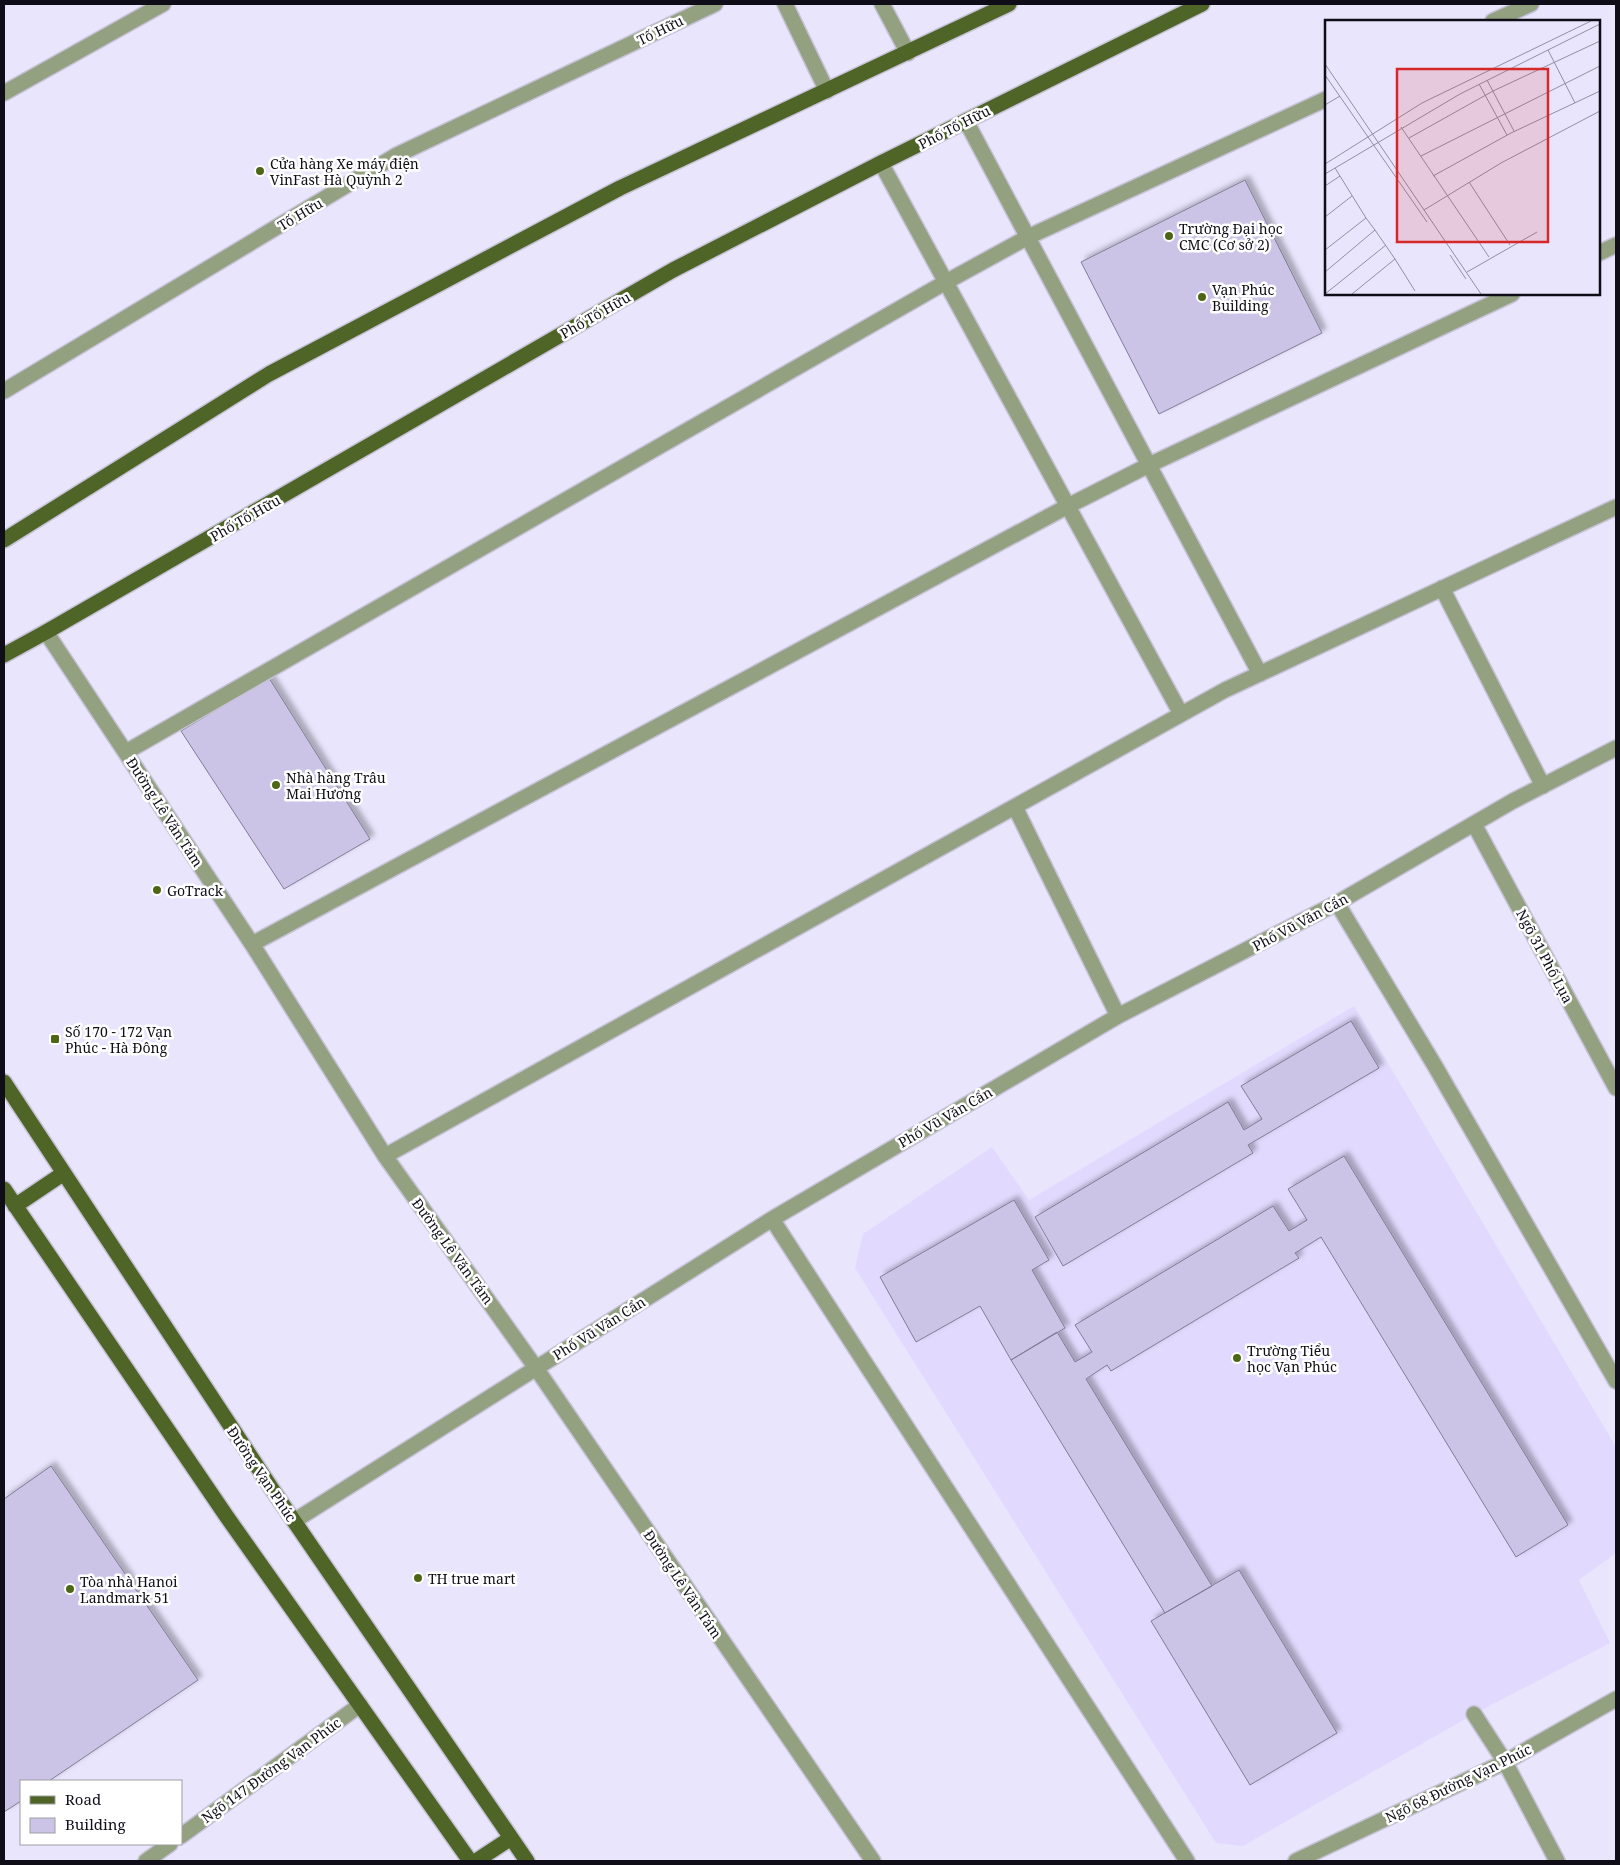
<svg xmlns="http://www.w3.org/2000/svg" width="1620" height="1865" font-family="'Noto Serif',serif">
  <defs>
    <filter id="shadow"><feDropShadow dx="4.5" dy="-4.5" stdDeviation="2.5" flood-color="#0004"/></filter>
  </defs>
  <rect width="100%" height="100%" fill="#e9e5fd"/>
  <path fill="#e1dafe" d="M1354,1006L1616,1447V1553L1579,1580L1610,1643L1474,1714L1243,1846L1216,1843L855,1268L863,1234L992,1147L1029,1200Z"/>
  <path fill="#cbc4e6" stroke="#817c96" filter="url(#shadow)" d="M1245,180L1322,333L1159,414L1081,262Z
    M269,678L370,839L284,889L181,731Z
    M1351,1021L1379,1068L1248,1145L1253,1153L1063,1266L1035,1217L1228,1102L1244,1130L1262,1119L1241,1086Z
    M1344,1156L1568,1525L1516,1557L1321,1237L1295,1253L1299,1258L1111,1371L1107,1365L1086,1379L1212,1586L1165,1613L1011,1360L1057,1332L1075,1362L1092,1352L1075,1325L1273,1206L1289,1231L1307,1220L1288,1189Z
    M1014,1200L1049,1260L1032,1270L1065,1328L1011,1360L980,1306L916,1342L880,1277Z
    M51,1466L198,1680L49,1781H21V1801L4,1812V1499Z
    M1239,1570L1337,1733L1250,1785L1151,1621Z"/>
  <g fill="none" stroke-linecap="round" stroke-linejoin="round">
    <defs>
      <path id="minor" d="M785,4L827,91
        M882,4L908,53
        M1493,21L1531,4
        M4,93L163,4
        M966,121L1260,674
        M881,163L1181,714
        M1599,253L1616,245
        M4,391L397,155L715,4
        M1442,588L1543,786
        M46,632L252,944L385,1156L536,1368L873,1861
        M126,752L946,282L1028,237L1326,99
        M1015,807L1118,1016
        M1474,824L1616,1088
        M1337,903L1435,1066L1616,1381
        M252,944L1068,506L1149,465L1512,294
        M385,1156L1225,690L1616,507
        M772,1219L1187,1861
        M294,1521L772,1219L1118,1016L1337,903L1513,801L1616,748
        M1474,1714L1505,1762L1557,1861
        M181,1836L360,1705
        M146,1861L170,1844
        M1296,1861L1505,1762L1616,1699"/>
      <path id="major" d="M4,540L269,374L620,188L1009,4
        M4,655L46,632L673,270L881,163L1202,4
        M4,1082L272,1489L527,1861
        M4,1189L227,1517L470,1861
        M15,1206L64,1173
        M476,1861L511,1838"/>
    </defs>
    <use href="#minor" stroke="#c6c2d8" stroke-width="18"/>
    <use href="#major" stroke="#c6c2d8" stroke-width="18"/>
    <use href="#minor" stroke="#94a181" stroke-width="15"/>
    <use href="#major" stroke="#4f6527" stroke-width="15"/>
  </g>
  <g fill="#4d6616" stroke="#fff" stroke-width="2">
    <circle cx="260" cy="171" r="5"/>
    <circle cx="1169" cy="236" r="5"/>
    <circle cx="1202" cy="297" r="5"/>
    <circle cx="276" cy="785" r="5"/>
    <circle cx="157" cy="890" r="5"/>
    <rect x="50" y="1034" width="10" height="10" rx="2.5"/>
    <circle cx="1237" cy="1358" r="5"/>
    <circle cx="418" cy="1578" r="5"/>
    <circle cx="70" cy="1589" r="5"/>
  </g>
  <g text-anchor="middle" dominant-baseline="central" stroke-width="5" stroke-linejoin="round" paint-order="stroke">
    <g font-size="14" fill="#0f0d17" stroke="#fff">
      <text transform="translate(660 30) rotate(-26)">Tố Hữu</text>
      <text transform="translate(954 127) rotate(-27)">Phố Tố Hữu</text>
      <text transform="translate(300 214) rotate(-31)">Tố Hữu</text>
      <text transform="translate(595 315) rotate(-30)">Phố Tố Hữu</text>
      <text transform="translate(245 518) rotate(-30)">Phố Tố Hữu</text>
      <text transform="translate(165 812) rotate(57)">Đường Lê Văn Tám</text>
      <text transform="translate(1300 922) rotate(-28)">Phố Vũ Văn Cẩn</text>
      <text transform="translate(1545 956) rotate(62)">Ngõ 31 Phố Lụa</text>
      <text transform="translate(945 1117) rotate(-30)">Phố Vũ Văn Cẩn</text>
      <text transform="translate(453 1251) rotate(54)">Đường Lê Văn Tám</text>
      <text transform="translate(599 1328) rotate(-32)">Phố Vũ Văn Cẩn</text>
      <text transform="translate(262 1474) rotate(56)">Đường Vạn Phúc</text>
      <text transform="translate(683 1584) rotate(56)">Đường Lê Văn Tám</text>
      <text transform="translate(271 1770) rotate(-36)">Ngõ 147 Đường Vạn Phúc</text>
      <text transform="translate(1458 1783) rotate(-26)">Ngõ 68 Đường Vạn Phúc</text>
    </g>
    <g font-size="14" fill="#0f0d17" stroke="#fff" text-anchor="start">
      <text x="270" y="163">Cửa hàng Xe máy điện<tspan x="270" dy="16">VinFast Hà Quỳnh 2</tspan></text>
      <text x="1179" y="228">Trường Đại học<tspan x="1179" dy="16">CMC (Cơ sở 2)</tspan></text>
      <text x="1212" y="289">Vạn Phúc<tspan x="1212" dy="16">Building</tspan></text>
      <text x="286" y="777">Nhà hàng Trâu<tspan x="286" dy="16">Mai Hương</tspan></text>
      <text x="167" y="890">GoTrack</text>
      <text x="65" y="1031">Số 170 - 172 Vạn<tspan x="65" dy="16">Phúc - Hà Đông</tspan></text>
      <text x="1247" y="1350">Trường Tiểu<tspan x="1247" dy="16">học Vạn Phúc</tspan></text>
      <text x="428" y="1578">TH true mart</text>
      <text x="80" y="1581">Tòa nhà Hanoi<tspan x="80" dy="16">Landmark 51</tspan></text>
    </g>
  </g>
  <g transform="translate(1325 20)">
    <rect width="275" height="275" fill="#e9e5fd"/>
    <path fill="none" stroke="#928fa1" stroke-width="1" d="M223,30L250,83M0,44L156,274M0,55L102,202M162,60L189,111M154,64L182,115M0,85L15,76M76,107L164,237M84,118L168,71L275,21M96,136L275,46M0,144L97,83L266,1M0,154L135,74L275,4M108,156L186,113L275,71M144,162L185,225M0,166L15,156M99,190L176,143L275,91M0,197L27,176M0,230L41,198L10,148M125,235L141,259M70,239L90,271M0,252L50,210L41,198M142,252L212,212M0,274L61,225M27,274L70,239L50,210"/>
    <path fill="#d62828" fill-opacity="0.15" stroke="#d62828" stroke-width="2.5" d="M72,49H223V222H72Z"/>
    <rect width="275" height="275" fill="none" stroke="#0f0d17" stroke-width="2.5"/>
  </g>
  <rect width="1620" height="1865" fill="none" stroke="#0f0d17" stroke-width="10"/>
  <rect x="20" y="1780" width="162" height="65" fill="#ffffff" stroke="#9f9ea2"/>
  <rect x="30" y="1796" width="25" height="8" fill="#4f6527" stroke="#9f9ea2"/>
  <text x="65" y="1805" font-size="15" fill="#0f0d17">Road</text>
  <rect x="30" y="1818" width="25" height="15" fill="#cbc4e6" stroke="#9f9ea2"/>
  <text x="65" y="1830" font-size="15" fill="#0f0d17">Building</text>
</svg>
